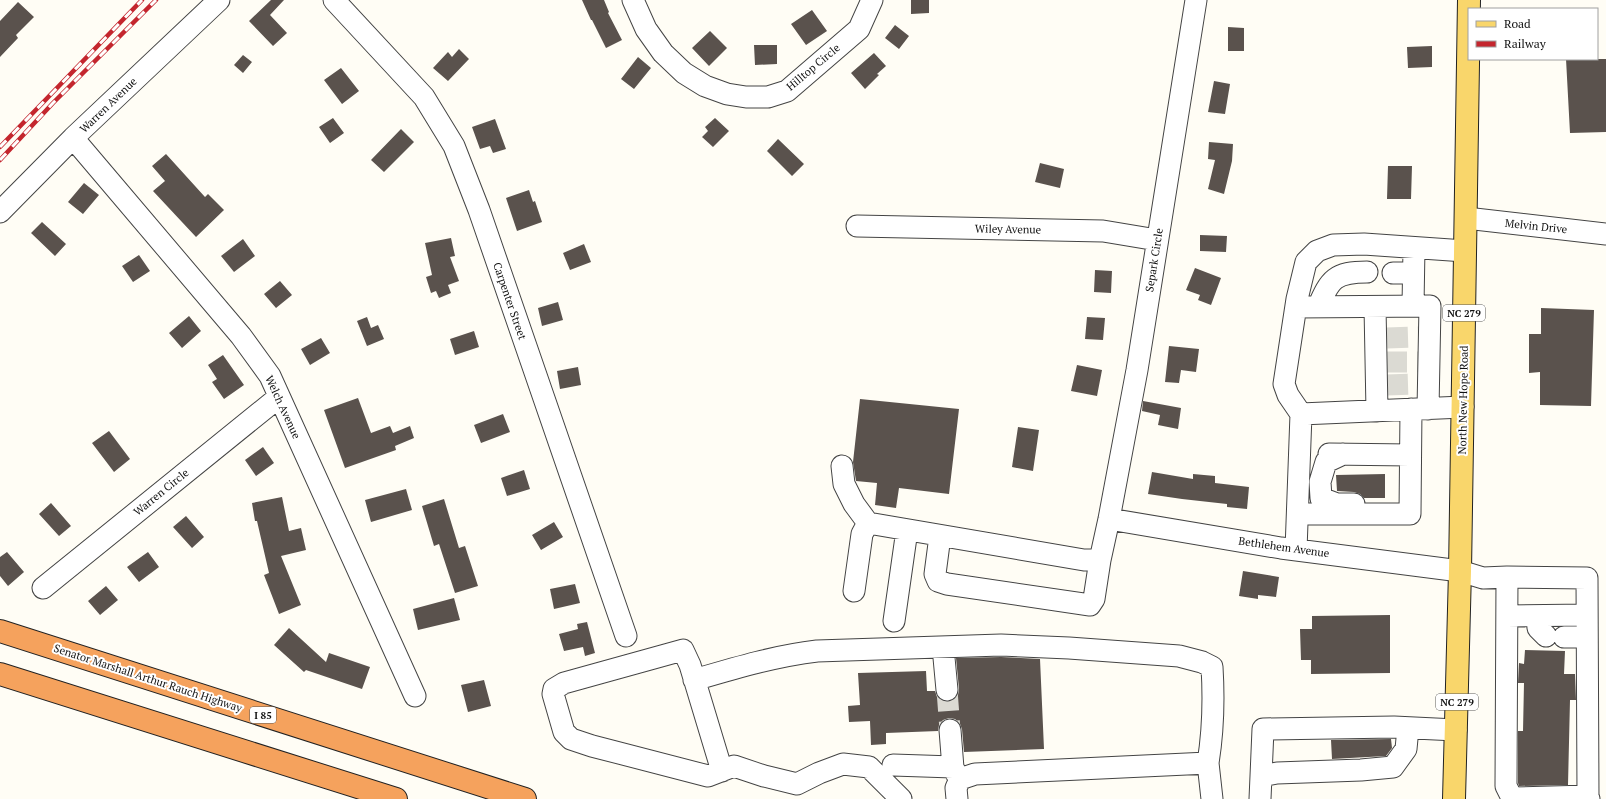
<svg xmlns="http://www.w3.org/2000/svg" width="1606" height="799" font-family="'PT Serif',serif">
  <rect width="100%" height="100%" fill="#fffdf5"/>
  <path fill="#5a524d" d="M271,0H284L270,15L287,33L273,46L249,21Z
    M582,0H604L609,12L608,13L622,40L606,48L592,20H591Z
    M911,0H929V13L911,14Z
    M18,2L34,17L16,35L18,38L0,57V21Z
    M812,10L827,31L806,45L791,24Z
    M895,25L909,36L899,49L885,38Z
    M1228,27L1244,28V51H1228Z
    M710,31L727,48L709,66L692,48Z
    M754,45H777V64L755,65Z
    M1432,46V67L1408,68L1407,47Z
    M459,49L469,59L448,81L433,68L448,52L452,57Z
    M874,53L886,66L877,74L879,75L865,89L851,73Z
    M243,55L252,62L243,73L234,65Z
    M638,57L651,68L634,89L621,79Z
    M1566,59H1606V132L1570,133Z
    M341,68L359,91L342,104L324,80Z
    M1214,81L1230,84L1225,114L1208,112Z
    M333,118L344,133L330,143L319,127Z
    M715,118L729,131L713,147L702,137L708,131L705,127Z
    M495,119L506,149L493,153L490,146L480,149L472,127Z
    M401,129L414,142L384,172L371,160Z
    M778,139L804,164L792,176L767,151Z
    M1209,142L1233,144L1232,161L1224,194L1208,189L1215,160L1208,159Z
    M166,154L205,197L208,194L224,210L196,237L153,191L165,181L152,166Z
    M1040,163L1064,169L1060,188L1035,182Z
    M1388,166H1412L1411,199H1387Z
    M84,183L99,195L83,214L68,202Z
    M529,190L533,202L535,201L542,222L517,231L506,198Z
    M42,222L66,244L55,256L31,233Z
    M1200,235L1227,236L1226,252L1200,251Z
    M451,238L455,256L450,257L459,281L448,285L451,293L439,298L436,291L431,293L426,277L432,275L425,243Z
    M243,239L255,256L234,272L221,256Z
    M584,244L591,262L570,270L563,253Z
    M139,255L150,271L133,282L122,266Z
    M1195,268L1221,278L1211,305L1198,300L1200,295L1186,290Z
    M1095,270L1112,271L1111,293L1094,292Z
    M280,281L292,295L276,308L264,294Z
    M558,302L563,320L542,326L538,308Z
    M1541,308L1594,310L1591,406L1540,405V372L1529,373V334H1541Z
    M189,316L201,331L182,348L169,333Z
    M367,317L371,328L378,325L384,339L367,346L357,321Z
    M1087,317L1105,318L1103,340L1085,339Z
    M474,331L479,347L455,355L450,339Z
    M321,338L330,353L310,365L301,349Z
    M1169,346L1199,349L1196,372L1181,370L1179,383L1165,382Z
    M223,355L244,385L224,399L212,382L217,379L208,365Z
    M1077,365L1102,370L1097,396L1071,391Z
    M578,367L581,385L560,389L557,371Z
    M358,398L371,433L390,426L393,433L410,426L414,438L395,446L396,450L345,468L324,410Z
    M860,399L959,409L949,494L899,488L896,508L875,505L877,483L856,481L853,462Z
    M1143,401L1181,408L1178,429L1158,425L1160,415L1142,411Z
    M503,414L510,432L481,443L474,425Z
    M1018,427L1039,430L1033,471L1012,467Z
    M109,431L130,459L114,472L92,443Z
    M263,447L274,463L256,476L245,460Z
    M524,470L530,489L507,496L501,478Z
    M1152,472L1193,479V474L1215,476V483L1249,487L1247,509L1227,507V504L1182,499L1148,494Z
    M1385,474V498H1364L1360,494L1354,492L1337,491L1336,475Z
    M406,489L412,510L371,522L365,500Z
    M282,497L289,531L301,528L306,550L281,556L301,605L279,614L264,575L269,573L257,521H255L252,503Z
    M444,499L459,548L465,546L478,586L455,593L439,544L434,546L422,506Z
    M51,503L71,526L59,536L39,514Z
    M186,516L204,537L192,548L173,527Z
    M554,522L563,537L541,550L532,535Z
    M7,552L24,572L8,586L0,576V557Z
    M148,552L159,567L139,582L127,567Z
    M1243,571L1279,577L1276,597L1258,595V599L1239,596Z
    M575,584L580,603L554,609L550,589Z
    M106,586L118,600L100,615L88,601Z
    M454,598L460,620L418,630L413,609Z
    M1390,615V673L1311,674V660H1301L1300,629H1312V616Z
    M587,622L595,653L585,656L583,647L564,651L559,634L578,629L577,624Z
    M289,628L326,662L329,653L370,667L362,689L306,670L304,672L274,645Z
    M1525,650L1565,651L1564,674H1575L1576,700H1570L1568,785L1519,786L1518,783V731H1523L1524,683H1518L1519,663L1524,664Z
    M1001,657L1040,659L1044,749L964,752L962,729L960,724L955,719L949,718L943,720L939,725L938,731L886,733V744L871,745L870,721L849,722L848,706L860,705L858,673L926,671L927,691H935L937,697L942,701L948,702L954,700L958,695L959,689L956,658Z
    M484,680L491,706L468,712L461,685Z
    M1391,739L1392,748L1386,756L1332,759L1331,740Z"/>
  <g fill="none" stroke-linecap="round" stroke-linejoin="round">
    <path stroke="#dbdad3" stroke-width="21" stroke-dasharray="21 10" stroke-linecap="butt" d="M1387,338L1419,337
      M1386,362H1418
      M1387,385L1418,384
      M947,690L950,730"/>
    <defs>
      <path id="minor" d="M334,0L424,97L454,146L479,210L626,636
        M633,0L646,29L663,53L684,73L705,86L727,94L746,97H768L787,91L859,29L872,0
        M73,138L241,336L270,376L415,696
        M0,212L73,138L219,0
        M1466,218L1606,234
        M857,226L1103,231L1157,240
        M1393,273H1413
        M1413,306L1414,248
        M1296,307L1430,306L1428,409
        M1318,307C1330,279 1335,272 1367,272
        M1375,307L1377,411
        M1301,414L1288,395L1284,384L1297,299L1306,262L1317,251L1333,245L1364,244L1465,251
        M1329,454L1410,455
        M1343,454L1326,462L1320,482L1321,498L1337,504H1354
        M842,466L844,484L854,504L868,523L1084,560H1100L1109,519L1137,370L1196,0
        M1298,514H1410L1411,409
        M1109,519L1281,548L1460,571L1483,578L1507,577L1506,786L1512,798L1588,796L1589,799
        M940,536L935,574L938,581L947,584L1090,605L1094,599L1100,560
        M1296,550L1301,414L1463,407
        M1507,577L1587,578L1588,796
        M43,588L279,397
        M854,591L862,534L868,523
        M1507,616L1587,615
        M1537,616L1538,628L1546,636
        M894,621L907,530
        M1564,637H1587
        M943,647L947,690
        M694,680C735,668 775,656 817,651L1001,645L1069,648L1179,656L1202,662L1212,667C1214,699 1213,732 1208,763
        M950,730L953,768L959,778
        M893,765L953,767
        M722,771L690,665L683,650L564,683L554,689L553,694L564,732L571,739L592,746L708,776L734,766L764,776L797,784L819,773L843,764L869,767L901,799
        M1261,776L1263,729L1394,727L1456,730
        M957,799L956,788L960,779L975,774L1208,763L1212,799
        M1260,799L1261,776L1277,773L1361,770L1393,767L1406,749L1408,728"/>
      <path id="major" d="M1454,799L1460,571L1469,0"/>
      <path id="highway" d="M0,631L525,799
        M0,674L396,799"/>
    </defs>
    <use href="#minor" stroke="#444" stroke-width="23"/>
    <use href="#major" stroke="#222" stroke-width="24"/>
    <use href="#highway" stroke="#222" stroke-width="24"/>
    <use href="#minor" stroke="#fff" stroke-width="21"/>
    <use href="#major" stroke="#f9d66b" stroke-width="22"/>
    <use href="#highway" stroke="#f5a25d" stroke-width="22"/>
    <defs>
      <path id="rail" d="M0,147L142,0
        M0,160L53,103L156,0"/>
    </defs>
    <use href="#rail" stroke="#c4262e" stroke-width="4.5"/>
    <use href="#rail" stroke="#fff" stroke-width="3" stroke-dasharray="9" stroke-linecap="butt"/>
  </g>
  <g text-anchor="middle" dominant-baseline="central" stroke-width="4" stroke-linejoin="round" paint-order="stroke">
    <g fill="#fff" stroke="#585858" stroke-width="1">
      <rect x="1443" y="305" width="42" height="16" rx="3"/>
      <rect x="1436" y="694" width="42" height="16" rx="3"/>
      <rect x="250" y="707" width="26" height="16" rx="3"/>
    </g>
    <g font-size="10" font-weight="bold" fill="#111">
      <text x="1464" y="313">NC 279</text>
      <text x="1457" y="702">NC 279</text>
      <text x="263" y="715">I 85</text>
    </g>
    <g font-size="11" fill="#111" stroke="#fff">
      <text transform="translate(813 67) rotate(-40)">Hilltop Circle</text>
      <text transform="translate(108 105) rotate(-44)">Warren Avenue</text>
      <text transform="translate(1536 226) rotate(6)">Melvin Drive</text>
      <text transform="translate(1008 229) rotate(1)">Wiley Avenue</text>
      <text transform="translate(1154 260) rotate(-81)">Separk Circle</text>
      <text transform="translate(510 301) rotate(71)">Carpenter Street</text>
      <text transform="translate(1463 400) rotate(-89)">North New Hope Road</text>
      <text transform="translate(283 407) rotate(65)">Welch Avenue</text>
      <text transform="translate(161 492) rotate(-39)">Warren Circle</text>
      <text transform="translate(1284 547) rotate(8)">Bethlehem Avenue</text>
      <text transform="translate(148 678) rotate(18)">Senator Marshall Arthur Rauch Highway</text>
    </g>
  </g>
  <rect x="1468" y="8" width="130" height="52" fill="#ffffff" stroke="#a0a0a0"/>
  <rect x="1476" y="21" width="20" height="6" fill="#f9d66b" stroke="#a0a0a0"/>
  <text x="1504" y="28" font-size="12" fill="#111111">Road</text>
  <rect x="1476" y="41" width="20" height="6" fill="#c4262e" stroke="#a0a0a0"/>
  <text x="1504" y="48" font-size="12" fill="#111111">Railway</text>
</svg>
